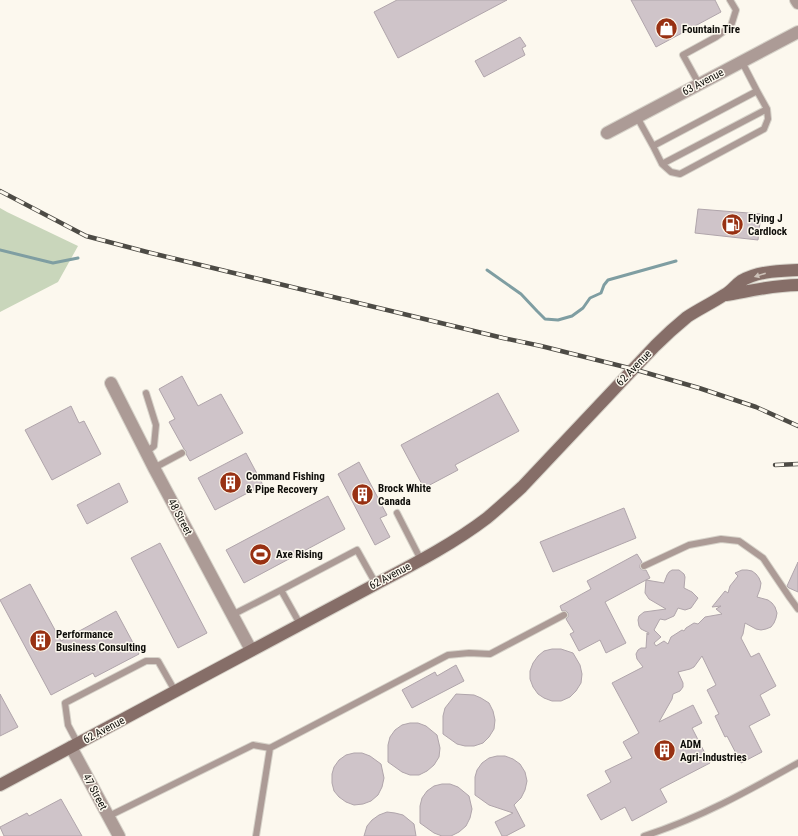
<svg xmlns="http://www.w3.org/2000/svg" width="798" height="836" font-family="'Roboto Condensed',sans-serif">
  <rect width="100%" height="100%" fill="#fcf8ee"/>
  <path fill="#c9d6bb" d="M0,208L7,212L78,246L58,282L0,312Z"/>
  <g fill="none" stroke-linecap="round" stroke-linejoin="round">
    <path stroke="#7f9ea2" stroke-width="3" d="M0,250L53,263L78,258
      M487,270L521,294L537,311L545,319L558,320L572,316L583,308L590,298L601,293L604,285L608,280L676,261"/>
  </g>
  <path fill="#cfc4c9" stroke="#b0a5ab" d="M397,0H507L398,58L374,12Z
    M631,0H715L721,12L656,47Z
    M520,37L526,46L522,48L525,55L484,77L475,61Z
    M698,209L761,214L758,240L695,233Z
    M182,376L198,406L221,394L243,433L190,461L186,454V451L184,449L169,422L175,419L159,389Z
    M498,393L519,431L455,465L458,470L424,488L401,445Z
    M71,406L79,423L84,421L101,454L52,480L25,430Z
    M246,453L263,485L215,510L198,478Z
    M359,462L387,515L380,518L390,537L375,545L338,474Z
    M119,483L128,502L87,524L77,505Z
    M328,496L345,529L244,583L226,550Z
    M624,508L636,538L553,572L540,542Z
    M160,543L207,633L178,648L131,558Z
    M637,554L642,562L640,565V568L643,570H646L650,578L646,580L664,583L667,575L669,572L672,570H679L684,574L685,577L684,588L692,592L698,598L691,608L685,610L678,608L674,616L665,620L660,619L654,630L661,637L654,643L656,646L664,641L668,644L671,637L682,630L684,631L686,628L694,623L698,624L705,617L722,614L716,609L721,606L712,607L725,591L728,593L730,586L738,576L735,573L742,570H747L752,571L756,574L759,578L761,583L760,589L757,597L768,600L772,603L775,607L777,613L776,618L774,623L771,627L766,629L761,630L756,629L745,623L743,634L741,638L751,657L759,653L776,686L760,695L770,715L749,726L762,752L741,763L727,736L725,737L715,716L719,714L707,690L716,685L702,656L694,667L690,669L678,672L683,683V687L680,691L673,694L672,699L659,722L693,705L702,723L692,728L710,763L660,789L667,802L632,821L625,807L601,820L587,795L611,782L605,771L632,758L623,742L639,733L612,683L643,667L637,659L636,654L638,650L641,648H646L647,633L648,635L649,633L641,629L639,626L638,620L639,616L644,612L666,609L649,599L645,593L646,580L605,602L626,643L606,653L600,640L579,651L570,634L574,632L566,619L568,617V613L566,611H562L560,606L591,589L587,581Z
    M798,562V592L789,588L787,586Z
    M30,584L61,641L116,611L139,654L95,677L93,673L51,695L0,600Z
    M552,649H561L573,653L580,665L582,674L581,683L576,691L570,697L561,701H552L544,698L538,694L533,687L530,679V671L533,663L538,656L544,651Z
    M456,665L464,681L412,708L402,690L435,672L437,676Z
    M0,694L18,727L0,736Z
    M456,694L474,695L481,698L489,703L493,711L495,720L494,729L489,737L483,743L474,746H465L457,744L443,734V716L445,708Z
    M410,723H418L426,726L437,735L440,748L439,757L434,765L427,771L419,775H410L402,772L388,762V745L390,737L395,730L402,725Z
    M354,753H362L370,756L381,764L384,778L382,787L378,795L371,801L363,804L354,805L346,802L339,797L334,791L332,783V774L334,767L339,760L346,755Z
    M497,756H505L513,759L520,764L525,772L527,781L525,790L521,798L514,805L525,826L506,836H502L495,822L513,813L489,805L475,795V777L477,770L482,763L489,758Z
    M442,784H450L458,787L469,796L472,809L470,818L466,826L459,832L451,836H442L434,833L420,823V806L422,798L427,791L434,786Z
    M61,799L82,836H4L0,827L27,813L29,816Z
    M387,812L395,813L403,815L414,824L416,836H364L367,826L372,820L379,815Z"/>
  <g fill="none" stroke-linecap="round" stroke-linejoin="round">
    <defs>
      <path id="lane" d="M699,84L683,55L716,37L731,26L736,10L730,0
        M637,117L653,146L757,91L742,62
        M653,146L662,164L767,109L757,91
        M662,164L671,172L680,174L764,129L768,119L767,109
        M146,452L154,446L156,425L146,393
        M154,468L182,453
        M397,513L421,560
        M644,566L689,545L721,539L739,541L763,558L790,598L798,609
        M232,615L281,590
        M300,624L281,590L357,550L376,584
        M78,744L68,725L65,703L146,661H158L175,691
        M109,816L253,745L270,748L448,655L469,653L490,654L564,615
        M256,836L270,748
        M644,836C698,819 748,791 798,763"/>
      <path id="street" d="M796,0L798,3
        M607,133L798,32
        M111,383L154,468L251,650
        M71,747L119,836"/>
      <path id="secondary" d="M726,295C750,291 774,285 798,285
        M0,785L376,584C414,564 453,544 487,518C499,508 510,498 522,487L655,346C665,336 676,326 687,317C699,309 712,303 724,295C731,292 735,285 741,281C758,271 779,271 798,270"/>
    </defs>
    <use href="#lane" stroke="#d6d2c9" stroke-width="8"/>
    <use href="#street" stroke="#d6d2c9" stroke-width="14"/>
    <use href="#secondary" stroke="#d6d2c9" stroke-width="14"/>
    <use href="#lane" stroke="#ac9b96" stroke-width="6"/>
    <use href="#street" stroke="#ac9b96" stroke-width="12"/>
    <use href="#secondary" stroke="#866e68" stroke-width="12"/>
    <defs>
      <path id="rail" d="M0,191L86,236L147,252L503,338L541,346L633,369L699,388L756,407L798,426
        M775,465L798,464"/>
    </defs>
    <use href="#rail" stroke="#4d4b45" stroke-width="4.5"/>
    <use href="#rail" stroke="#fcf8ee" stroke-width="3" stroke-dasharray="9" stroke-linecap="butt"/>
  </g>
  <defs><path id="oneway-solid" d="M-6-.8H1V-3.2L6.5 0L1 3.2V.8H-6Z"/></defs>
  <use fill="#cdc1b8" href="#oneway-solid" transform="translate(760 275) rotate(163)"/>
  <defs>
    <symbol id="shop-disc" viewBox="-11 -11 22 22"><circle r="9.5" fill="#983113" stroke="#fcf8ee"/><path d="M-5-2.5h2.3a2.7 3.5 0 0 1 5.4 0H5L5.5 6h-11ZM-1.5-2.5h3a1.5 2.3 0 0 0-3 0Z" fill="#fff"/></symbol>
    <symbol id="fuel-disc" viewBox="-11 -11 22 22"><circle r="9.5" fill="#983113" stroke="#fcf8ee"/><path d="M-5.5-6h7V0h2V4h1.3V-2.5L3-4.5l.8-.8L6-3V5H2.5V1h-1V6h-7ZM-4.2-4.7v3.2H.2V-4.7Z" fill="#fff"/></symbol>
    <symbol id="building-disc" viewBox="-11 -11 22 22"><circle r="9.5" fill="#983113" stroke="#fcf8ee"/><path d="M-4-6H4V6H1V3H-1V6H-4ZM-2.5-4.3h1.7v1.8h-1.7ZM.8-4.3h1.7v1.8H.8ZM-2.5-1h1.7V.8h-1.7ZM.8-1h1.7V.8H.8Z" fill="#fff"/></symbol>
    <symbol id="stadium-disc" viewBox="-11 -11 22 22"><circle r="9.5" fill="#983113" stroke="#fcf8ee"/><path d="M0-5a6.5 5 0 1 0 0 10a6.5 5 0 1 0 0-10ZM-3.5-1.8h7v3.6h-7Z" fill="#fff"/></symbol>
  </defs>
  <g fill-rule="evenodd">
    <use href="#shop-disc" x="654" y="16" width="25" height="25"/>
    <use href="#fuel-disc" x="720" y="212" width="25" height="25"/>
    <use href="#building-disc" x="218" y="470" width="25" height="25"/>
    <use href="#building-disc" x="350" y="482" width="25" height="25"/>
    <use href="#stadium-disc" x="248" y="542" width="25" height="25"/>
    <use href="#building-disc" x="28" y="628" width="25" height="25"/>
    <use href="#building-disc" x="652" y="738" width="25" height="25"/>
  </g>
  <g text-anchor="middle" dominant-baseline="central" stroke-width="3" stroke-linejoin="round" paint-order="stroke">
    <g font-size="11" font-weight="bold" fill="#0e0d09" stroke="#fcf8ee" text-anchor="start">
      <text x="682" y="29">Fountain Tire</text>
      <text x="748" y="218">Flying J<tspan x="748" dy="13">Cardlock</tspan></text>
      <text x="246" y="476">Command Fishing<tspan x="246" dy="13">&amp; Pipe Recovery</tspan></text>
      <text x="378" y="488">Brock White<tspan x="378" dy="13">Canada</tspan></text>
      <text x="276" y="554">Axe Rising</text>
      <text x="56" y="634">Performance<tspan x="56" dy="13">Business Consulting</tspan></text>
      <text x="680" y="744">ADM<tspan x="680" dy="13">Agri-Industries</tspan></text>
    </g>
    <g font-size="11" fill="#0e0d09" stroke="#fcf8ee">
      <text transform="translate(703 82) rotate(-28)">63 Avenue</text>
      <text transform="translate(634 368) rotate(-46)">62 Avenue</text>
      <text transform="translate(180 517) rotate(62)">48 Street</text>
      <text transform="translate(390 576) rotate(-28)">62 Avenue</text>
      <text transform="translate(104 730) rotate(-28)">62 Avenue</text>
      <text transform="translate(95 792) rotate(62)">47 Street</text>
    </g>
  </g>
</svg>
